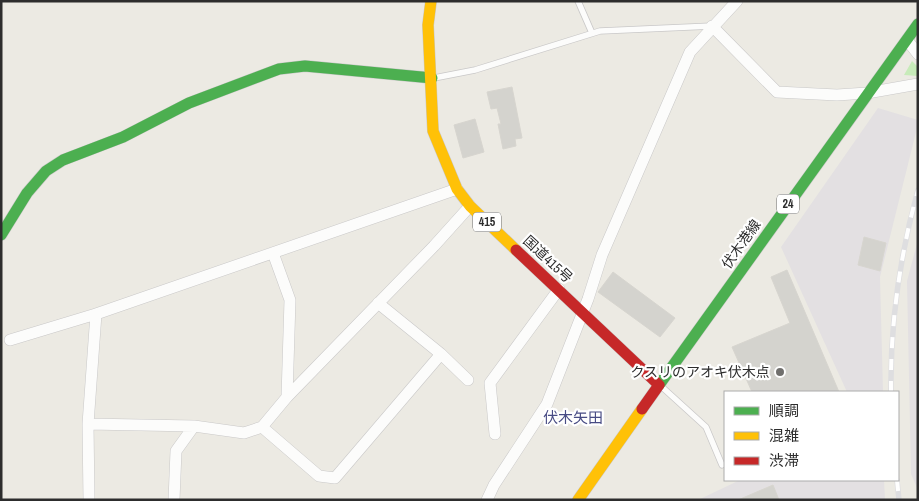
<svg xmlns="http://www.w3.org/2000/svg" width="919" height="501" font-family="'Archivo Narrow','Noto Sans JP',sans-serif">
  <rect width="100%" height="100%" fill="#eceae3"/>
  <path fill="#e3e0e2" d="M878,108L918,120V124L880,277L883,392H847L781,247Z
    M918,240V490L911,474L907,281Z
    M740,480H884L885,500H698Z"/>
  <path fill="#c7ebb9" d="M912,61L918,67V76L904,75Z"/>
  <path fill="#d4d3ce" stroke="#d7d5cf" d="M512,87L522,138L515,139L516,146L503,149L498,124H501L497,108L491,109L487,92Z
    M475,119L484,152L463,158L454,125Z
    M864,237L886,243L880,271L858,265Z
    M787,270L839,392H752L732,347L790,323L771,277Z
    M613,272L675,318L660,337L598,292Z
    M773,485L779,500H738Z"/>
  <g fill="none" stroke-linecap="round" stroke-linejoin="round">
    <defs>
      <path id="lane" d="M578,1L592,33
        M434,78L475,70L600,31L712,26
        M662,387L706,427L722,465"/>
      <path id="street" d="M712,26L777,92L837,95L867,93L918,84
        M907,40L918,54
        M273,253L290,300L287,397
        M378,303L441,354L468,380
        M10,340L96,314L457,189
        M88,424L194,426
        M262,427L319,476L335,478L441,354
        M495,434L490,383L559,289
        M89,500L88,424L96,314
        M174,500L176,451L194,426L244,433L262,427L287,397L434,246L470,206
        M487,500L494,485L547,404L588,299L602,255L690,52L737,1"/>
      <path id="fast" d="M1,235L27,193L46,171L63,160L123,137L189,103L279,69L305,66L432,78
        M659,385L918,24"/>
      <path id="slow" d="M431,1L428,25L433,131L457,189L470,206L516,250
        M578,500L642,409"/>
      <path id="jam" d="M516,250L659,385L642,409"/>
    </defs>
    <use href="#lane" stroke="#c9c8c8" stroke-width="7"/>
    <use href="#street" stroke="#c9c8c8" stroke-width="12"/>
    <use href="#fast" stroke="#c9c8c8" stroke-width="12"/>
    <use href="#slow" stroke="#c9c8c8" stroke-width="12"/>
    <use href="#jam" stroke="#c9c8c8" stroke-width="12"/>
    <use href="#lane" stroke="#fcfcfb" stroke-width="5.5"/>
    <use href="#street" stroke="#fcfcfb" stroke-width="11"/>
    <use href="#fast" stroke="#4caf50" stroke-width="11"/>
    <use href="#slow" stroke="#ffc107" stroke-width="11"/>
    <use href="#jam" stroke="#c62828" stroke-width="11"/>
    <defs>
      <path id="rail" d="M891,392C890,325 900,255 918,190
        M897,480L899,500"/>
    </defs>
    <use href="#rail" stroke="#dedee0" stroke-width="5.5"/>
    <use href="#rail" stroke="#fff" stroke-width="4" stroke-dasharray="11" stroke-linecap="butt"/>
  </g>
  <circle fill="#706f6d" stroke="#fff" stroke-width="2" cx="780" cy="372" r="5"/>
  <g text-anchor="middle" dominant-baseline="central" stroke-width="4.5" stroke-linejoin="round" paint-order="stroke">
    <g fill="#fff" stroke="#6c6c6c" stroke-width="1">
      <rect x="777" y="194.5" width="22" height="19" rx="4"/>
      <rect x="473" y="212.5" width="28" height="19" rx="4"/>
    </g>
    <g font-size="12" font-weight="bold" fill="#2d2d2d">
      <text x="788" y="204">24</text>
      <text x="487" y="222">415</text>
    </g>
    <g font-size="14" fill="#2d2d2d" stroke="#fff">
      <text transform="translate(741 244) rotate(-55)">伏木港線</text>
      <text transform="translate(548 259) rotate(43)">国道415号</text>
    </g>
    <g font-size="14" fill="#2d2d2d" stroke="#fff" text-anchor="end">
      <text x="770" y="372">クスリのアオキ伏木点</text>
    </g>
    <g font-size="15" fill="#484c84" stroke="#fff">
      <text x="573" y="417">伏木矢田</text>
    </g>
  </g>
  <rect width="919" height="501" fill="none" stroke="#2d2d2d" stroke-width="5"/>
  <rect x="724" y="391" width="175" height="90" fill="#ffffff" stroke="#ababab"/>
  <rect x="734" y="407" width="25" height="8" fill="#4caf50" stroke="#ababab"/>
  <text x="769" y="416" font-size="15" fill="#2d2d2d">順調</text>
  <rect x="734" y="432" width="25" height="8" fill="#ffc107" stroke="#ababab"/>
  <text x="769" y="441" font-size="15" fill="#2d2d2d">混雑</text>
  <rect x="734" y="457" width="25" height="8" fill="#c62828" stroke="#ababab"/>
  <text x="769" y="466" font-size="15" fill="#2d2d2d">渋滞</text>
</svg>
